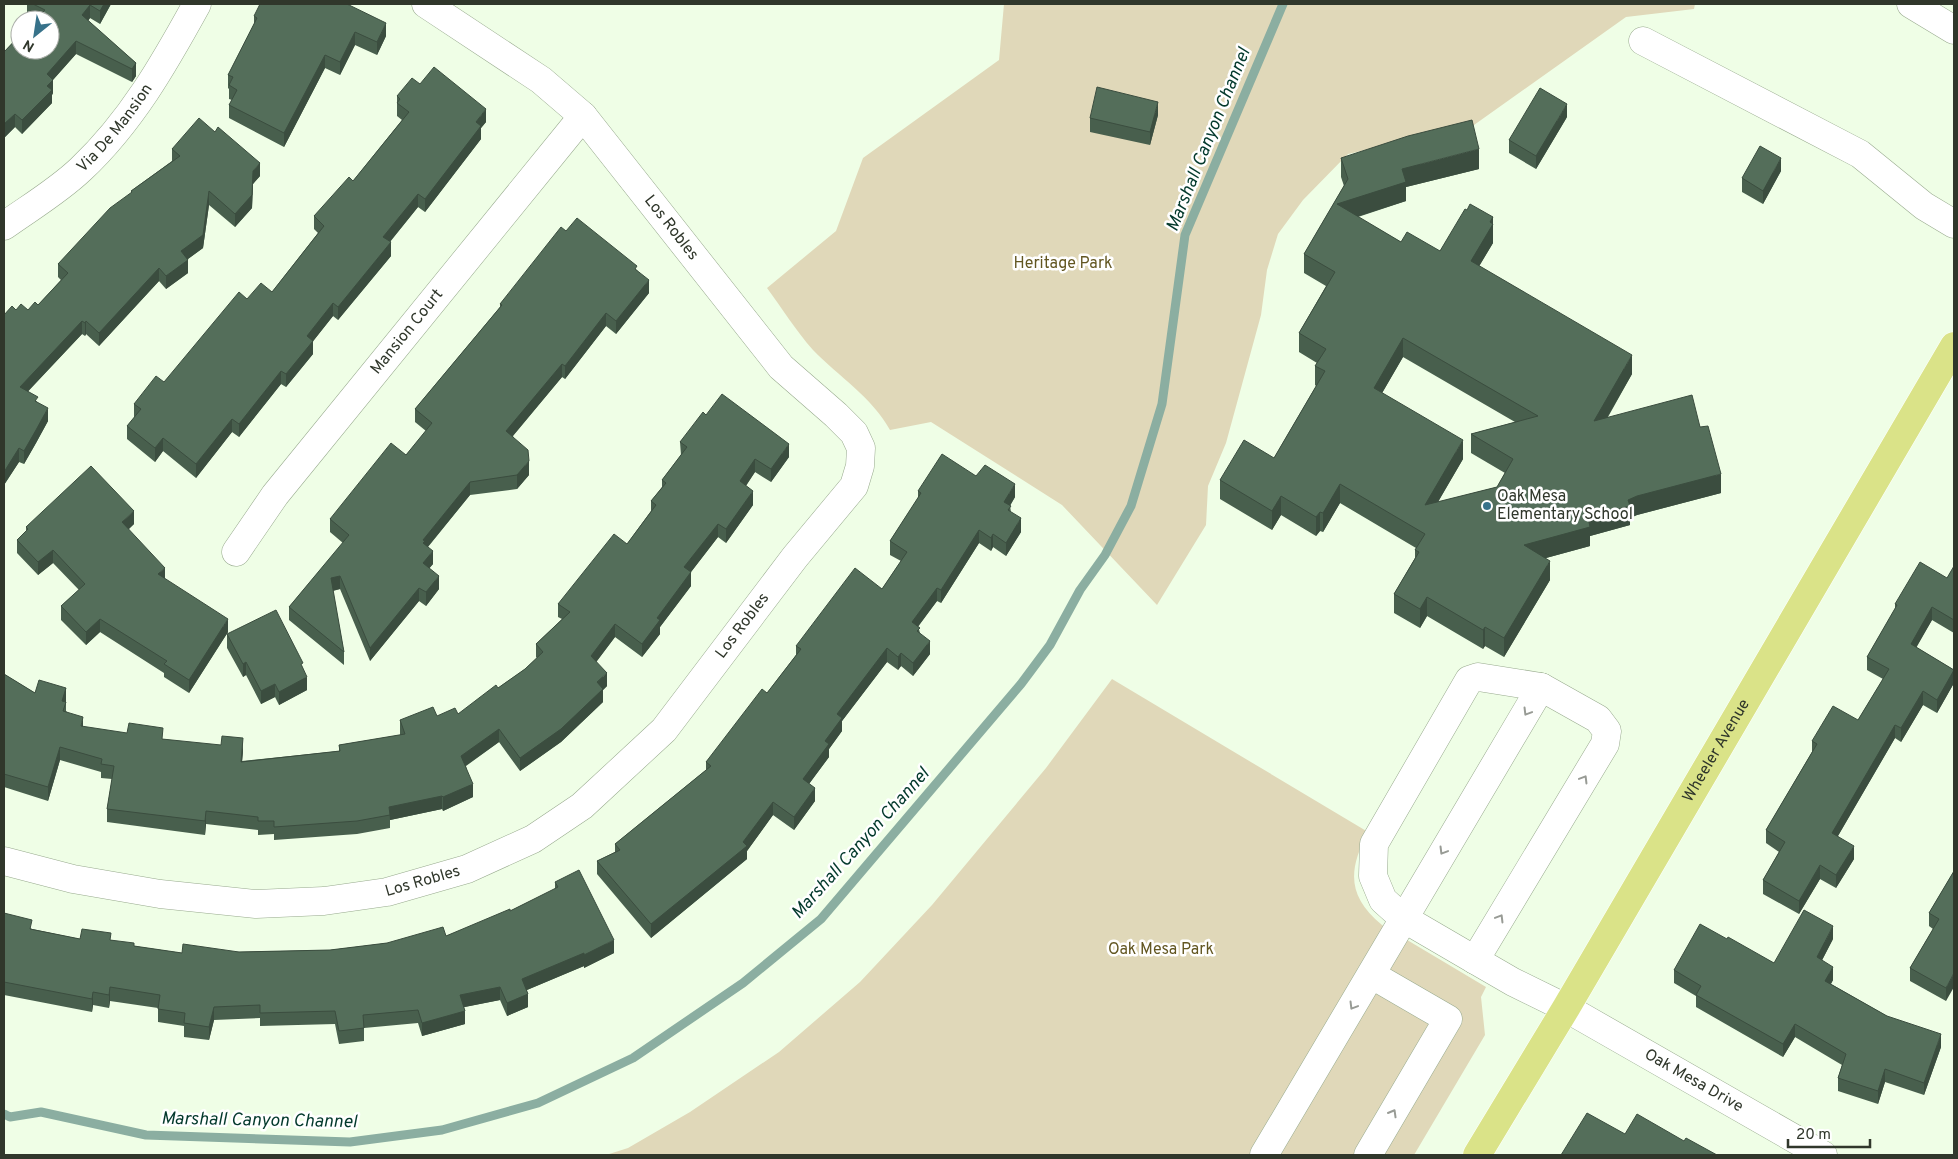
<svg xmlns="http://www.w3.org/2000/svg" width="1958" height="1159" font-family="Overpass,sans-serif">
  <rect width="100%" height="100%" fill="#effee6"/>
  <path fill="#e0d8b9" d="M1004,4H1695L1694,9L1626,17L1474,125L1348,154L1303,200L1278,234L1267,270L1261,315L1226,443L1208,486L1206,525L1157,605L1062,505L931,422L890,430C872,397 839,377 813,350C796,331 782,308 767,288L836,231L863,158L999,60Z
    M1112,679L1368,832C1348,870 1347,896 1382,925L1486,987L1481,997L1485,1035L1414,1155H606L628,1148L690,1112L779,1052L860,982L932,905L1046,768Z"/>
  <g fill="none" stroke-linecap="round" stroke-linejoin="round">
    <path stroke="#8baea1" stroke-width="9" d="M4,1114L10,1117L41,1112L146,1135L350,1142L442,1130L538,1103L633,1058L743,983L821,919L1021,684L1050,645L1080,590L1105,555L1131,506L1162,404L1185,235L1283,4"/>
    <defs>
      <g id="minor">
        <path d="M1911,4L1954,30"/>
        <path d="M1643,41L1860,154L1924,206L1954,224"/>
        <path id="s1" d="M4,226C29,208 58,191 81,169C131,122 164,64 197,4"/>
        <path id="s2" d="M236,552L275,495L583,116"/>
        <path id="s3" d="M1541,687L1478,677L1469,680L1374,844L1373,876L1383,900L1403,918L1475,960L1513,982L1566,1008L1823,1155"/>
        <path id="s4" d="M4,861L73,879L160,894L256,904L324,901L387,892L467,869L533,839L582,806L664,730L795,557L854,486L860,466L861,448L854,433L836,415L781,367L583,116L541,80L426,4"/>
        <path d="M1264,1155L1541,687L1598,719L1607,731L1605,744L1475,960"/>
        <path d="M1368,1155L1448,1019L1372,975"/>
      </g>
      <g id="major">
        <path id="s5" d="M1477,1155L1566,1008L1954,346"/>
      </g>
    </defs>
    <use href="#minor" stroke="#98aa8e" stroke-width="29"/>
    <use href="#major" stroke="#fff" stroke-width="29"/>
    <use href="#minor" stroke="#fff" stroke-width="28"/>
    <use href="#major" stroke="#dae388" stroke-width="28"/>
  </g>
  <path fill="#485f4d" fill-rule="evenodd" d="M27,4H111L100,24L90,18L88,21L136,63V76L132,82L76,54L53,80V93L52,95V103L22,134L15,127L4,138V52L36,18L27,14Z
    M254,16L386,36L377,55L355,45L340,75L325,68L284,147L229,118V105L232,100L229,99V89L228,88V75L254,24Z
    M420,84L486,122L481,128V139L425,212L418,207L390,242L391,256L338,320L333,316L313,341V354L286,387L281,384L239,437L232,432L196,478L163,451L155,462L127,439V426L134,418V404L164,382L247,299L272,292L318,233L314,229V216L353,181L402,120L397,116V96Z
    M1158,115L1150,145L1090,132V118Z
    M1567,117L1536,169L1509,153V140Z
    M172,149L260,176L253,184L252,208L235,227L209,205L203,248L188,259V273L166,289L159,281L99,346L86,334L85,336L82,334L28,391L38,403L48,421L36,443L24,464L19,462L4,485V315L16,310H28L38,305L61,280L58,277V264L131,194V191L172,161Z
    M1341,158L1479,169L1406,187V201L1358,217L1401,242L1440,251L1467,210L1493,217V243L1479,266L1632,374L1608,417L1700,427L1721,493L1637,515L1630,518V525L1590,536V546L1546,558L1550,580L1504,657L1485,646L1483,649L1427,616L1420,628L1394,613V594L1415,558V550L1416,548L1340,503L1323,532L1320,531L1316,536L1281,515L1272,530L1220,499V480L1274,458L1316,386L1315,385V366L1317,363L1299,352V333L1326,286L1304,273V254L1344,186L1341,177ZM1403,357L1515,422L1471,434V453L1505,473L1497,487L1438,502L1463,459L1382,393Z
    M1781,171L1763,204L1742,192V178Z
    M566,231L637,270L649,293L616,334L606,326L565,379L562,377L513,436L529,475L517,489L470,495L428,547L433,564L429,568L439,589L426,606L419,601L370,661L340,589L333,591L344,652V665L289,620V607L343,543L330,532V519L406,455L426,431L415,422V409L500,307V304Z
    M706,415L789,457L771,482L755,472L746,486L753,505L726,543L718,537L691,572V586L660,627V634L642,657L615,637L596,662L607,686L603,690V702L561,742L520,771L499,742L466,766L473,797L443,811L442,809L390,820V828L357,834L274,840V834L258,835V830L206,824L205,835L107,822V809L112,779L101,778V772L60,760L48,801L4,787V674L35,693L66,688V711L83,727L243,751L242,761L339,751V745L400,735V720L458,714L498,688L525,669L537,658L536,657V644L562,619L558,617V604L627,544L651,511V501L662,487V480L681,455L680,442Z
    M976,476L1015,497L1010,506L1011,512L1021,532L1006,556L993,547L991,551L979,543L941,603L937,601L918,626L920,633L930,654L913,676L901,666L898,670L887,662L842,721V731L829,749V757L809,784L815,801L794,830L773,815L747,851V859L651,938L597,874V861L615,852V844L706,770V762L767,693L796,655V646L882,589L901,561L890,555V541L918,498V491Z
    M134,524L128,529L165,579L228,632L189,693L164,677V673L100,632L86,645L61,620V606L79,590L53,563L38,575L17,553V540L26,531V527Z
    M1954,566V633L1932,620L1916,647L1954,670V683L1937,713L1923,705L1901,742L1895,738L1838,836L1854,859L1836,888L1820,879L1799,914L1763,894V880L1779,852L1766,843V830L1812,752V741L1858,720L1883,679L1867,670V657L1895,609V604L1947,578Z
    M227,634L303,669L307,690L279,705L275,697L261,704L246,675L243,677L227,648Z
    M1954,871L1946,1001L1910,981V968L1933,929L1929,926V913Z
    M555,882L614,953L584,968V966L527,990L528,1007L507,1016L500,1000L464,1007L465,1024L422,1036L418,1023L364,1028V1041L339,1044L335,1024L260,1026V1018L214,1020L209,1040L184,1037V1026L158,1022V1008L110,1001L109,1008L93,1005L92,1012L4,995V913L32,929L80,939L111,940L134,946L182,953L330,950L446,936L510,911L555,889Z
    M1727,939L1774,963L1833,939L1822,960L1833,980L1831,984L1941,1047L1924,1095L1885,1082L1878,1104L1838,1091V1078L1842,1065L1795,1037L1783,1057L1696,1007V996L1674,983V970Z"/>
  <path fill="#3b4d3f" d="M104,4H111L100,24V11Z
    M90,5V18L82,29V15Z
    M386,23V36L377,55V42Z
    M355,32V45L340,75V62Z
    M76,41V54L51,82L53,80V93L52,95V103L22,134V120L47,74Z
    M325,55V68L284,147V133Z
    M136,63V76L132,82V69Z
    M1158,102V115L1150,145V132Z
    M1567,104V117L1536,169V156Z
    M486,109V122L481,128V139L425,212V199L476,122Z
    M15,114V127L4,138V124Z
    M1479,149V169L1406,187V201L1337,223V204L1402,169Z
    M1781,158V171L1763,204V191Z
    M260,163V176L253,184L252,208L235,227V214L253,171Z
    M209,191V205L203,248L181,264V251Z
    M418,194V207L383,250V237Z
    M1493,217V243L1471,280V261Z
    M391,242V256L338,320V307Z
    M188,260V273L166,289V276Z
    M159,268V281L99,346V333Z
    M649,280V293L616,334V321Z
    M333,303V316L307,349V336Z
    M606,313V326L565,379V366Z
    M82,321V334L20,400V387Z
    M86,321V334L85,336V323Z
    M1403,338V357L1374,407V388Z
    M313,341V354L286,387V374Z
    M1632,355V374L1594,440V421Z
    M562,364V377L506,444V431Z
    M281,371V384L239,437V424Z
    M48,408V421L36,443L24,464V451Z
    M232,419V432L196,478V464Z
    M163,438V451L155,462V448Z
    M1463,440V459L1425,524V505Z
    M789,444V457L771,482V469Z
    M19,448V462L4,485V472Z
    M755,459V472L740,494V481Z
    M529,461V475L517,489V475Z
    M1721,474V493L1637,515L1630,518V525L1590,536V546L1524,564V545L1637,496Z
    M470,482V495L425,550L423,540Z
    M1015,484V497L1004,515V502Z
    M1340,484V503L1323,532V513Z
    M753,491V505L726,543V529Z
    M1281,496V515L1272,530V511Z
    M134,511V524L122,536V522Z
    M1320,512V531L1316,536V517Z
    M1021,518V532L1006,556V543Z
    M718,524V537L684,581V567Z
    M979,530V543L941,603V590Z
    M993,534V547L991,551V538Z
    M53,550V563L38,575V562Z
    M433,551V564L423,576V563Z
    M1550,561V580L1504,657V638Z
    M165,568V581L158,574Z
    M691,572V586L660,627V634L642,657V644L657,618Z
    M340,576V589L331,591V578Z
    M439,576V589L426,606V592Z
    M419,588V601L370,661V648Z
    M937,588V601L912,635V622Z
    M1427,597V616L1420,628V609Z
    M1932,607V620L1911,657V644Z
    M100,619V632L86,645V632Z
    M228,619V632L189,693V680Z
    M615,624V637L591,669V656Z
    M1485,627V646L1483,649V630Z
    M930,641V654L913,676V663Z
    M887,648V662L842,721V731L829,749V757L803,792V779L825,741L837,714Z
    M901,653V666L898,670V657Z
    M246,662V675L243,677V664Z
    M1954,670V683L1937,713V700Z
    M607,673V686L603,690V702L561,742L520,771V758Z
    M307,677V690L279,705V692Z
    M275,684V697L261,704V691Z
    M66,688V701L62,714V701Z
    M1923,691V705L1901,742V728Z
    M83,717V730L81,726Z
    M1895,725V738L1832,846V833Z
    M499,729V742L461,769V756Z
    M243,738V751L241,775V762Z
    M60,747V760L48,801V787Z
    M473,784V797L443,811V797Z
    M815,788V801L794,830V817Z
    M442,796V809L390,820L389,807Z
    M773,802V815L747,851V859L651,938V924L743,842Z
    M206,811V824L205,835V821Z
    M1854,846V859L1836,888V875Z
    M1820,865V879L1799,914V901Z
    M1833,926V939L1817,970V957Z
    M614,940V953L584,968V955Z
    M584,953V966L522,992V979Z
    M1833,967V980L1825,994V981Z
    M1954,973V987L1946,1001V988Z
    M110,987V1001L109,1008V995Z
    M500,987V1000L460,1008V995Z
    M93,992V1005L92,1012V999Z
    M528,994V1007L507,1016V1003Z
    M214,1007V1020L209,1040V1027Z
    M465,1011V1024L422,1036V1023Z
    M1795,1024V1037L1783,1057V1044Z
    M1941,1034V1047L1924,1095V1083Z
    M1885,1069V1082L1878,1104V1091Z"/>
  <path fill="#546e5a" stroke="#3b4d3f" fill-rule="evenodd" d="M33,4H104L100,11L90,5L82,15L136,63L132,69L76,41L47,74L53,80L47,86L52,90L22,120L15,114L4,124V52L20,35V50H50V20H35L45,10Z
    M260,4H347L386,23L377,42L355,32L340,62L325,55L284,133L229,105L237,90L229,85L233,77L228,75L257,18L254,16Z
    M434,67L486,109L476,122L481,126L425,199L418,194L383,237L391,242L338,307L333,303L307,336L313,341L286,374L281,371L239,424L232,419L196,464L163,438L155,448L127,426L141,409L134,404L156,376L164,382L239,292L247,299L261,283L272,292L324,226L314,216L349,177L353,181L409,112L397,103L400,99L397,96L412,78L420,84Z
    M1097,87L1158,102L1150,132L1090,118Z
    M1540,88L1567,104L1536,156L1509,140Z
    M199,118L215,132L218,127L260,163L253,171L252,195L235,214L209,191L203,235L181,251L188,260L166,276L159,268L99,333L86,321L85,323L82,321L20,387L38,397L35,401L48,408L36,430L24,451L19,448L4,472V315L12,306L16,310L21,304L28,310L35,302L38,305L68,273L58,264L110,208L132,192L131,191L180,156L172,149Z
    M1472,120L1479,149L1402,169L1406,182L1337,204L1401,242L1407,232L1440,251L1465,209L1467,210L1470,204L1493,217L1490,222L1493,224L1471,261L1632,355L1594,421L1692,395L1700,427L1708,426L1721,474L1637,496L1628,500L1630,506L1588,517L1590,527L1524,545L1550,561L1504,638L1485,627L1483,630L1427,597L1420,609L1394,594L1419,552L1415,550L1425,534L1340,484L1323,513L1320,512L1316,517L1281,496L1272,511L1220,480L1244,440L1274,458L1325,371L1315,366L1326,349L1299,333L1335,272L1304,254L1348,179L1341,158L1408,136ZM1403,338L1538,416L1471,434L1513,459L1497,487L1425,505L1463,440L1374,388Z
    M1760,146L1781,158L1763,191L1742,178Z
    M577,218L637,266L635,269L649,280L616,321L606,313L565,366L562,364L506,431L528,450L529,461L517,475L470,482L423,540L425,541L423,543L433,551L423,563L439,576L426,592L419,588L370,648L340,576L331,578L344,652L289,607L349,535L330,519L391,443L406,455L432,423L415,409L502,305L500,304L561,227L566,231Z
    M722,394L789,444L771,469L755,459L740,481L753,491L726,529L718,524L684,567L691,572L657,618L660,620L642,644L615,624L591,656L607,673L597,682L603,689L561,729L520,758L499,729L461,756L473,784L443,797L442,796L389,807L390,815L357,821L274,827V821H258V817L206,811L205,821L107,809L114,766L101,764L102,759L60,747L48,787L4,774V674L35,693L39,680L66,688L62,701L66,702L63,711L83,717L81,726L127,733L129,723L163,728L162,739L221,745L222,736L243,738L241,762L340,751L339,745L405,734L400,720L433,707L437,716L455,708L458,714L496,685L498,688L525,669L543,652L536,644L570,612L558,604L614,534L627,544L656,505L651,501L666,483L662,480L687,447L680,442L703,412L706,415Z
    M942,454L976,476L985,465L1015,484L1004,502L1011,506L1008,510L1021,518L1006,543L993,534L991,538L979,530L941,590L937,588L912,622L920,628L917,631L930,641L913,663L901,653L898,657L887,648L837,714L842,718L825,741L829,744L803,779L815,788L794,817L773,802L743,842L747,846L651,924L597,861L620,850L615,844L711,766L706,762L762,689L767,693L801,649L796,646L855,568L882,589L907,552L890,541L921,493L918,491Z
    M91,466L134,511L122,522L165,568L158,574L228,619L189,680L164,664L167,661L100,619L86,632L61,606L85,584L53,550L38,562L17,540L28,529L26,527Z
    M1920,562L1947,578L1954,566V620L1932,607L1911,644L1954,670L1937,700L1923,691L1901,728L1895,725L1832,833L1854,846L1836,875L1820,865L1799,901L1763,880L1785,842L1766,830L1817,744L1812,741L1833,706L1858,720L1889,669L1867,657L1897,605L1895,604Z
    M276,610L303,663L301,664L307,677L279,692L275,684L261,691L246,662L243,664L227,634Z
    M579,870L614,940L584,955V953L522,979L528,994L507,1003L500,987L460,995L465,1011L422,1023L418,1010L363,1015L364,1028L339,1031L335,1011L260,1013V1005L214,1007L209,1027L184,1023L185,1013L158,1009L160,995L110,987L109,995L93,992L92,999L4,982V913L32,920L30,929L80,939L82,929L111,933L110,940L134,943V946L182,953L183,944L239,952L330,950L387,943L443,927L446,936L510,909V911L558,887L555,882Z
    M1954,871V973L1946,988L1910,968L1939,919L1929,913Z
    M1804,910L1833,926L1817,957L1833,967L1825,981L1887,1016L1941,1034L1924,1083L1885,1069L1878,1091L1838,1078L1846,1054L1795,1024L1783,1044L1696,995L1701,986L1674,970L1700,924L1727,939L1728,937L1774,963Z
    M1587,1113L1625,1134L1637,1114L1684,1141L1686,1138L1717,1155H1561Z"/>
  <defs><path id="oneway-chevron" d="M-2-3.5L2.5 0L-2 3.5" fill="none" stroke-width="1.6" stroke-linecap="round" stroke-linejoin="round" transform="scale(1.25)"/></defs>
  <g stroke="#989b95">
    <use href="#oneway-chevron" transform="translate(1527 712) rotate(121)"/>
    <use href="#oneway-chevron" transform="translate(1584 779) rotate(-59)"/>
    <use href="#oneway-chevron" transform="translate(1443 851) rotate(121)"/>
    <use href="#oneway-chevron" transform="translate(1500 918) rotate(-59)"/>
    <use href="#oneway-chevron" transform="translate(1353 1006) rotate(121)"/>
    <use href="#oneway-chevron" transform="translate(1393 1113) rotate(-60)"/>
  </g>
  <circle fill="#37728a" stroke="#fff" stroke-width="2" cx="1487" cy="506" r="5"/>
  <g text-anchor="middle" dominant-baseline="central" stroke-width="5" stroke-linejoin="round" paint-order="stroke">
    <g font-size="16" fill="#30372b" stroke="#fff">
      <text stroke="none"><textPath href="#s1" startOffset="149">Via De Mansion</textPath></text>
      <text transform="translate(671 228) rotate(52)">Los Robles</text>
      <text stroke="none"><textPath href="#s2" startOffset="279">Mansion Court</textPath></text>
      <text stroke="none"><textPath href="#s4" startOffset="845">Los Robles</textPath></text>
      <text stroke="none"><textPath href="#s5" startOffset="470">Wheeler Avenue</textPath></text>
      <text stroke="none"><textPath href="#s4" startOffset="425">Los Robles</textPath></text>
      <text stroke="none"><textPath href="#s3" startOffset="681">Oak Mesa Drive</textPath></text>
    </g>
    <g font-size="16" fill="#625621" stroke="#fff">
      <text x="1063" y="264">Heritage Park</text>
      <text x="1161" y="950">Oak Mesa Park</text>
    </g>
    <g font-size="16" fill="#30372b" stroke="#fff" text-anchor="start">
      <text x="1497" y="497">Oak Mesa<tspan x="1497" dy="18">Elementary School</tspan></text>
    </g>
    <g font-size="18" font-style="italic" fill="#03392c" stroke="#fff">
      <text transform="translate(1209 140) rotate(-68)">Marshall Canyon Channel</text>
      <text transform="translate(861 844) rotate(-48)">Marshall Canyon Channel</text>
      <text transform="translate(259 1121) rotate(1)">Marshall Canyon Channel</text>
    </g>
  </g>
  <rect width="1958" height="1159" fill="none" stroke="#30372b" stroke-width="10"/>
  <g transform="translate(35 35) rotate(210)"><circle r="24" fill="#ffffff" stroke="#acafaa"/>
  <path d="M0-4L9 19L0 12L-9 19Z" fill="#37728a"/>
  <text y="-8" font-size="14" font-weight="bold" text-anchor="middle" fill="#30372b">N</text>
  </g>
  <path d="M1788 1139v8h82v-8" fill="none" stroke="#30372b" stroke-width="2.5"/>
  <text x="1796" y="1139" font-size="15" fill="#30372b" stroke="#ffffff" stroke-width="4" paint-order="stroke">20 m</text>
</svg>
